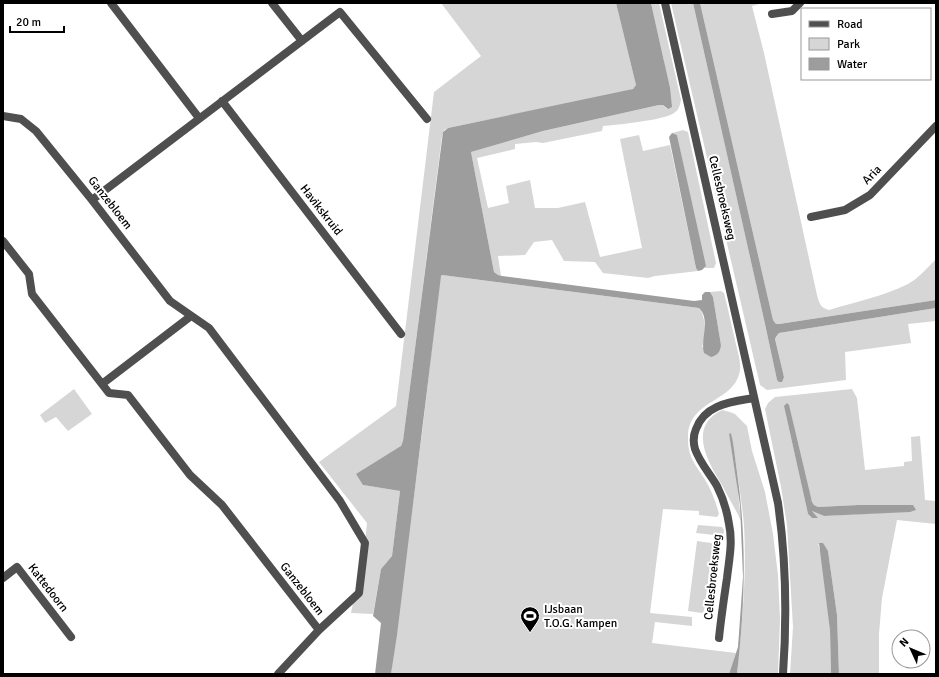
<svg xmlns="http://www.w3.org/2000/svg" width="939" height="677" font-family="Signika,sans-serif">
  <rect width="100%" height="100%" fill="#fff"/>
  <path fill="#d6d6d6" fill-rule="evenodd" d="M441,3H616L636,85L633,89L624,92L448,128L444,130L442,136L403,442L401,446L363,485L400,491L392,556L381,569L373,614L351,613L365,543L367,523L319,462L396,406L434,92L481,56Z
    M651,3H659L681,100C680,105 679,110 674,113C665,120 616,125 603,126L602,131L543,143L536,142L515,144V149L477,158L488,208L509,203L506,186L530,180L535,208H558L585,202L600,257L642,248L620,139L639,135L643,151L670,145L696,268L698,271L655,276L648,278L603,273L595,262L564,261L552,240L534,242L525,255L498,256L501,276L498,275L494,272L471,152L543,131L659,105H663L667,109L664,61Z
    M671,3H693L765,324L777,380L784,377L775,339L779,333L936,308V321L908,324L911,343L845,352L846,380L767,390L760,385Z
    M700,3H763L752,6L764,53L817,295C819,302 820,308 829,310C855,302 884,296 908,284C919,278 928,267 936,259V300L779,324H776L773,320Z
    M683,130L688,132L716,263L714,268H705L677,135L672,133Z
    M442,275L699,308C706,315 706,338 702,347L721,345L713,297L710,292L721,291L724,293C728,308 731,324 735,340C737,350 741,360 740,370C735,404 687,398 688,439C688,457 695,464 704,478C711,489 716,502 719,514L717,517L699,515V511L663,509L650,613L692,617V626L655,622L652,643L736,653L729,674H391L423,425L440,278Z
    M74,389L92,414L68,431L56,417L45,423L40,415Z
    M852,389L857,398L865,470L904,466V462L912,461L911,437L920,436L925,500L936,501V524L897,520L882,598L879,634V674H839L837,615L828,551L818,544L821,554L830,631L831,674H790L793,627L787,525L781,487L765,409L768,403L775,397ZM784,406L812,502L814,505L818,507L858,505H913L914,511L824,516L812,511L817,518H812L808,514Z
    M722,410L730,412L735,414L747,426L752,451L765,492L773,534L778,575L780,619L778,674H737C742,624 747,575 744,525C741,494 736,464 731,434V433L729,434L737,482L741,521C735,508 728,497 722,485C708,462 687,427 722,410Z
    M698,525L722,527L724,530L723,536L696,533Z
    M697,541L711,543L713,545L704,611L702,613L688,611Z"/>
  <path fill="#9d9d9d" d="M616,3H651L670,88L672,107L668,109L663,105H659L543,131L471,152L494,272L498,275L502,276L694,301L702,300V295L705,292H710L713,297L721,345C720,352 718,355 711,357L704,353C700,340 711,319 699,308L442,275L441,276L397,635L391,674H375L381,623L373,616L381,569L392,556L400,491L363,485L356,474L401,446L403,441L443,132L448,128L633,89L636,85L635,81Z
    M693,3H700L773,320L776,324H779L936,300V308L779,333L776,337L775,339L784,377L782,382H779L777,380L765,324Z
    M672,133L677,135L706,266L702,270L698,271L696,268L669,137Z
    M787,403L789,405L812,502L814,505L818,507L858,505H913L916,510L910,512L824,516L812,511L818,518H812L808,514L784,406Z
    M731,433C734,445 735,459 737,472C747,541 745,605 737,674H729L738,647L743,577L740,505L729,434Z
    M819,543H823L828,551L837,615L839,674H831L830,631Z"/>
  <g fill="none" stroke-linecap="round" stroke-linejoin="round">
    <path stroke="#4f4f4f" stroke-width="8" d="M111,3L199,118
      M272,3L302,41
      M665,3L778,503C786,559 787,617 783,674
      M772,14L792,11L800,3
      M222,101L401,334
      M3,116L21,119L36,131L92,200L170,301L209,328L340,501L365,543L359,593L319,630L222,505L190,475L128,395L109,393L32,294L29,274L3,241
      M92,200L340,12L427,119
      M811,217L845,210L870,195L936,126
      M102,384L191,316
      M3,578L17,567L71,637
      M719,638C721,618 724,598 727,578C729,560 733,542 729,524C727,511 723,498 717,486C710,474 700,463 695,449C693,442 693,436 696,429C705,404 731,402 754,398
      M278,674L319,630"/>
  </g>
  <defs>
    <symbol id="stadium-pin" viewBox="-11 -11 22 30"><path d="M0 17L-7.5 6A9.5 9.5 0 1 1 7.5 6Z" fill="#000" stroke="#fff"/><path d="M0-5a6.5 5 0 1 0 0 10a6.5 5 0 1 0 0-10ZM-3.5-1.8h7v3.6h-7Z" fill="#fff"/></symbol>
  </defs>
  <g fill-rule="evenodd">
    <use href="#stadium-pin" x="519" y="605" width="22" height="30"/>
  </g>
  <g text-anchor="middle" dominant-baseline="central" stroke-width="4" stroke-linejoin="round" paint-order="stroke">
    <g font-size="12" fill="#000" stroke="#fff">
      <text transform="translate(872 175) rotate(-46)">Aria</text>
      <text transform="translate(722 198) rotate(77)">Cellesbroeksweg</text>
      <text transform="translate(110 203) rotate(52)">Ganzebloem</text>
      <text transform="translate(321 210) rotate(52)">Havikskruid</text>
      <text transform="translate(713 577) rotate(-84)">Cellesbroeksweg</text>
      <text transform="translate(48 588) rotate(52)">Kattedoorn</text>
      <text transform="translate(302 589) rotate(52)">Ganzebloem</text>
    </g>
    <g font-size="12" fill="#000" stroke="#fff" text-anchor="start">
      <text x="544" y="609">IJsbaan<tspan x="544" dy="14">T.O.G. Kampen</tspan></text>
    </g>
  </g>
  <rect width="939" height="677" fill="none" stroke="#000000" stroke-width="8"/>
  <rect x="801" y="8" width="130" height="72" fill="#ffffff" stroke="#999999"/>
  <rect x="809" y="21" width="20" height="6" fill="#4f4f4f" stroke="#999999"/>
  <text x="837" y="28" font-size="12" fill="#000000">Road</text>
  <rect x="809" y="38" width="20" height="12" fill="#d6d6d6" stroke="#999999"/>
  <text x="837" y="48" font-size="12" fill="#000000">Park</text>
  <rect x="809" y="58" width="20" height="12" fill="#9d9d9d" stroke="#999999"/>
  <text x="837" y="68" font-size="12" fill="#000000">Water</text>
  <g transform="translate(911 649) rotate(314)"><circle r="19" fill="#ffffff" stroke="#999999"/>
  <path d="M0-3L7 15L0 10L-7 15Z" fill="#000000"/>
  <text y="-6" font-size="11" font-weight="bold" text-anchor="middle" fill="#000000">N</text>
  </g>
  <path d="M10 26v6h54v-6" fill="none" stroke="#000000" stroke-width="2"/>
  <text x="16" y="26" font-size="12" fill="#000000" stroke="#ffffff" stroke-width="3" paint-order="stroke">20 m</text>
</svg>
